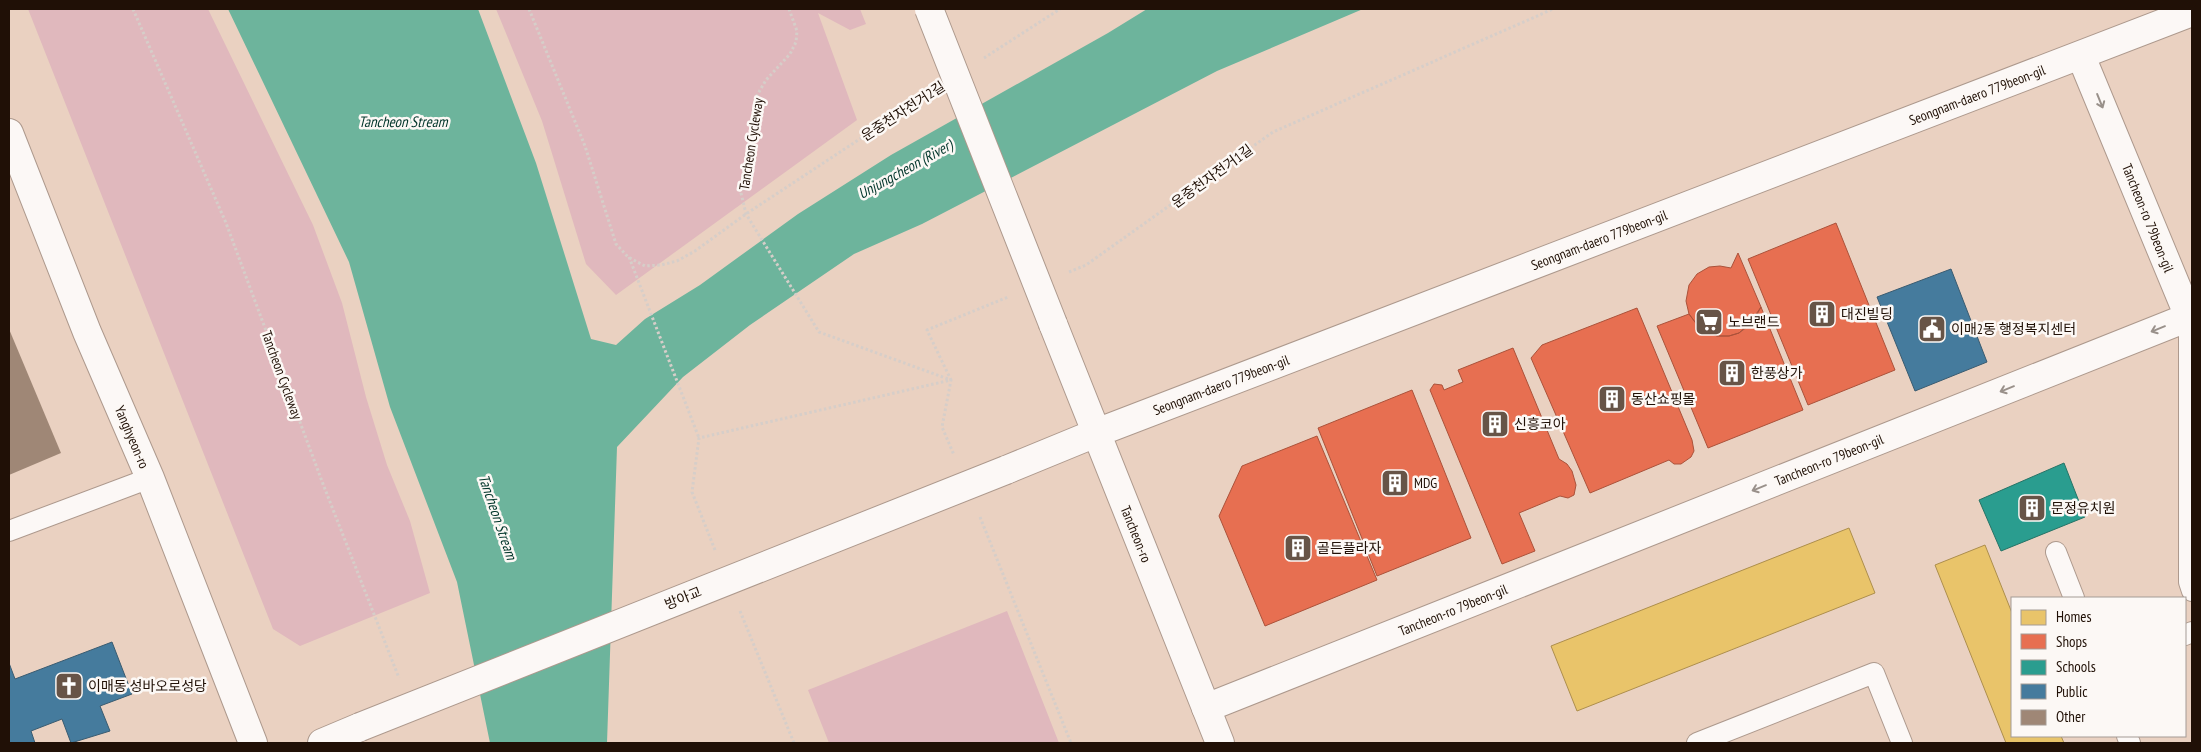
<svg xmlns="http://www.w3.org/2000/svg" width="2201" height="752" font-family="'PT Sans Narrow','Noto Sans KR',sans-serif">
  <rect width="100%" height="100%" fill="#ead1c1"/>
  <path fill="#e0b8bd" d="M28,9H208L313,225L342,303L366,397L387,465L410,521L430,593L300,646L273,629Z
    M496,9H860L866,24L850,30L818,13L857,120L616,295L586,264L542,121Z
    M1007,611L1059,743H829L808,690Z"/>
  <path fill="#6db49c" d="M228,9H478L536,163L591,339L616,345L645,319L700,285L798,214L891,155L1108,33L1147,9H1363L1217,71L922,224L854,254L750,325L683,377L617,447L607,743H490L457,582L390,407L349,262Z"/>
  <path fill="#e9c46a" stroke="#ad8e4c" d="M1849,528L1875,593L1577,711L1551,646Z
    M1985,545L2012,613V736H2061L2064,743H2006L1935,565Z"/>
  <path fill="#e76f51" stroke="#ab523a" d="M1836,223L1895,370L1808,405L1748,259Z
    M1738,253L1761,307L1755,318L1739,333L1729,336H1717L1698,326L1689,314L1686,301L1689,285L1697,274L1709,267L1720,266L1731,268Z
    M1761,307L1803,410L1708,448L1657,326L1689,314L1698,326L1707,332L1717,336H1729L1739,333L1747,327Z
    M1637,308L1692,440L1694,451L1691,457L1681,464H1674L1669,460L1590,493L1531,358L1542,345Z
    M1513,348L1559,459L1567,464L1572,471L1576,485L1574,495L1568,498L1560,496L1519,513L1535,551L1502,564L1430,390L1434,384L1442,385L1444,390L1463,382L1458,370Z
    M1412,390L1471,538L1377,576L1318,428Z
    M1317,436L1377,580L1265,626L1219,516L1242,466Z"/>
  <path fill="#2a9d8f" stroke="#277366" d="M2064,463L2085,517L2001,551L1979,500Z"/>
  <path fill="#457b9d" stroke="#3a5b70" d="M1951,269L1987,362L1915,391L1877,297Z
    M112,642L132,694L100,706L110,731L71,743L62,719L31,731L35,743H9V663L15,679Z"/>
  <path fill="#9f8776" d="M9,329L61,453L9,475Z"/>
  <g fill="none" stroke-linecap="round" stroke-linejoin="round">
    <defs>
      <path id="lane" d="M2189,317V582L2192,591
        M9,531L150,478
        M2056,552L2074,598
        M2185,635L2192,632
        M2127,736L2130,743
        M1697,743L1874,673L1902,743"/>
      <path id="street" d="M1206,708L2189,317L2081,56"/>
      <path id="secondary" d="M9,133L87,332L150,478L253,743
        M1053,324L1220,743
        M1006,470L1096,433L2192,12
        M322,743L360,727"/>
    </defs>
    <use href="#lane" stroke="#ad998d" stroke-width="22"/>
    <use href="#street" stroke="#ad998d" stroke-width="30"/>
    <use href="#secondary" stroke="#ad998d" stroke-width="30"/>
    <path stroke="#d6cec9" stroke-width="3" stroke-dasharray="2.5 2.5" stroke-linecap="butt" d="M133,9L226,223L323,484L399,678
      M529,9L585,146L616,244L628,257L645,266L661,265L677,261L695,251L746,214L928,94
      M789,9L797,31L796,42L790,54L766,80L756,97L741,193L746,214L819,332L951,380L942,427L954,455
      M984,58L1060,9
      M629,257L699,438
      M1069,272L1086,265L1273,132L1553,9
      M980,517L1071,743
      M715,550L692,492L699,438L951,380L927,330L1008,297
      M740,611L794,743"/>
    <use href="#lane" stroke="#fcf8f6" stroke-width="20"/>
    <use href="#street" stroke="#fcf8f6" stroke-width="28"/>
    <use href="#secondary" stroke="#fcf8f6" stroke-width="28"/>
    <defs>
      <path id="secondary-bridge" d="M929,9L1053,324
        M360,727L1006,470"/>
    </defs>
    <use href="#secondary-bridge" stroke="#ad998d" stroke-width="30" stroke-linecap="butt"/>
    <use href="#secondary-bridge" stroke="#fcf8f6" stroke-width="28"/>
  </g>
  <defs><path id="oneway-shaft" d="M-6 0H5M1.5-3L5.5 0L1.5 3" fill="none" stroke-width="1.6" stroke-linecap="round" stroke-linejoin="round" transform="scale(1.25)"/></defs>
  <g stroke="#99908a">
    <use href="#oneway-shaft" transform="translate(2100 101) rotate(68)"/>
    <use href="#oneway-shaft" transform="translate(2158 329) rotate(158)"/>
    <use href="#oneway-shaft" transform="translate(2007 389) rotate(158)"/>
    <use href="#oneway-shaft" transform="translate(1759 488) rotate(158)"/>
  </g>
  <defs>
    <symbol id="building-square" viewBox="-11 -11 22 22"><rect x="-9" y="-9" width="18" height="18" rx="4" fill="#675447" stroke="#fcf8f5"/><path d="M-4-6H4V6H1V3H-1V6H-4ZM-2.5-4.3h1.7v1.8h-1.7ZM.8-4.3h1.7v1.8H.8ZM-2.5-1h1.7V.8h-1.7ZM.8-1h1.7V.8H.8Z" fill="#fff"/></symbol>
    <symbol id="supermarket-square" viewBox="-11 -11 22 22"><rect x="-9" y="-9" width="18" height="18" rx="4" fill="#675447" stroke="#fcf8f5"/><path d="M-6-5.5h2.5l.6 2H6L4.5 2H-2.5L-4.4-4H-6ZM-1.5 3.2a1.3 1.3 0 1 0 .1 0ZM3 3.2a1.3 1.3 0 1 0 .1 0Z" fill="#fff"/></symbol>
    <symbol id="civic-square" viewBox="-11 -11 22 22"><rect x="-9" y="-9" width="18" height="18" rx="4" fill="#675447" stroke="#fcf8f5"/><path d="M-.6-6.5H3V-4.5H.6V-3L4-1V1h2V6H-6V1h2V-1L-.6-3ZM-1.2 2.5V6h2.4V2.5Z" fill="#fff"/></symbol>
    <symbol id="church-square" viewBox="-11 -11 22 22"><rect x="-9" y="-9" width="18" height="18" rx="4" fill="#675447" stroke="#fcf8f5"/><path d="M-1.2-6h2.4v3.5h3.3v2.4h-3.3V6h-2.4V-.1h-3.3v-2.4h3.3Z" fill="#fff"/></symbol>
  </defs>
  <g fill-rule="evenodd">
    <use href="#building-square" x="1806" y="298" width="32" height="32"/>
    <use href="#supermarket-square" x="1693" y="306" width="32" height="32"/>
    <use href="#civic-square" x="1916" y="313" width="32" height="32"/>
    <use href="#building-square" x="1716" y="357" width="32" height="32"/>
    <use href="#building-square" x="1596" y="383" width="32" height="32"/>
    <use href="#building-square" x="1479" y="408" width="32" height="32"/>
    <use href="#building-square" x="1379" y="467" width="32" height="32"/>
    <use href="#building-square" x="2016" y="492" width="32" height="32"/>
    <use href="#building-square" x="1282" y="532" width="32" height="32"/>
    <use href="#church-square" x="53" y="670" width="32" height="32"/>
  </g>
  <g text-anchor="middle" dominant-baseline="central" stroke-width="5" stroke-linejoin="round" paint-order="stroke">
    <g font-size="14" fill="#201006" stroke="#fcf8f5">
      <text transform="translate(1977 95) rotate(-21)">Seongnam-daero 779beon-gil</text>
      <text transform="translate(903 111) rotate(-33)">운중천자전거2길</text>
      <text transform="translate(751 144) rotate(-81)">Tancheon Cycleway</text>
      <text transform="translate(1212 176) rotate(-36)">운중천자전거1길</text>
      <text transform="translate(2148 218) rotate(68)">Tancheon-ro 79beon-gil</text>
      <text transform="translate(1599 240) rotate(-21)">Seongnam-daero 779beon-gil</text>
      <text transform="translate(282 375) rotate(70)">Tancheon Cycleway</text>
      <text transform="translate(1221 385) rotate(-21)">Seongnam-daero 779beon-gil</text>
      <text transform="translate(132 437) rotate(67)">Yanghyeon-ro</text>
      <text transform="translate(1829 460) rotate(-22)">Tancheon-ro 79beon-gil</text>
      <text transform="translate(1136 534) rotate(68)">Tancheon-ro</text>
      <text transform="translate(683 598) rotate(-22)">방아교</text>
      <text transform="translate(1453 610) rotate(-22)">Tancheon-ro 79beon-gil</text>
    </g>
    <g font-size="14" fill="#201006" stroke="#fcf8f5" text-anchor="start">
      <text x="1841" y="314">대진빌딩</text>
      <text x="1728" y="322">노브랜드</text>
      <text x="1951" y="329">이매2동 행정복지센터</text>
      <text x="1751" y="373">한풍상가</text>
      <text x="1631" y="399">동산쇼핑몰</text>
      <text x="1514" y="424">신흥코아</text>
      <text x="1414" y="483">MDG</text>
      <text x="2051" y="508">문정유치원</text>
      <text x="1317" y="548">골든플라자</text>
      <text x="88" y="686">이매동 성바오로성당</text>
    </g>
    <g font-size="15" font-style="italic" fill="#01352a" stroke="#fcf8f5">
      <text x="403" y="121">Tancheon Stream</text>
      <text transform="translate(905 169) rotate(-29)">Unjungcheon (River)</text>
      <text transform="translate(498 517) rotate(71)">Tancheon Stream</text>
    </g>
  </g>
  <rect width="2201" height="752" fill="none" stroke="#201006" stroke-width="20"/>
  <rect x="2011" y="597" width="175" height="140" fill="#fcf8f5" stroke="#a49b95"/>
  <rect x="2021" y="610" width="25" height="15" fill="#e9c46a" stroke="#a49b95"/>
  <text x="2056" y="622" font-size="15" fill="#201006">Homes</text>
  <rect x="2021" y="634" width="25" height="15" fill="#e76f51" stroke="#a49b95"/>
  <text x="2056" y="647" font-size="15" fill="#201006">Shops</text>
  <rect x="2021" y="660" width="25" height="15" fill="#2a9d8f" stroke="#a49b95"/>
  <text x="2056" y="672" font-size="15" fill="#201006">Schools</text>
  <rect x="2021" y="684" width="25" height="15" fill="#457b9d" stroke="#a49b95"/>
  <text x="2056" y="697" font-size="15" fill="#201006">Public</text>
  <rect x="2021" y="710" width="25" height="15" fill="#9f8776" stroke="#a49b95"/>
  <text x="2056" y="722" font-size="15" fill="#201006">Other</text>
</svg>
